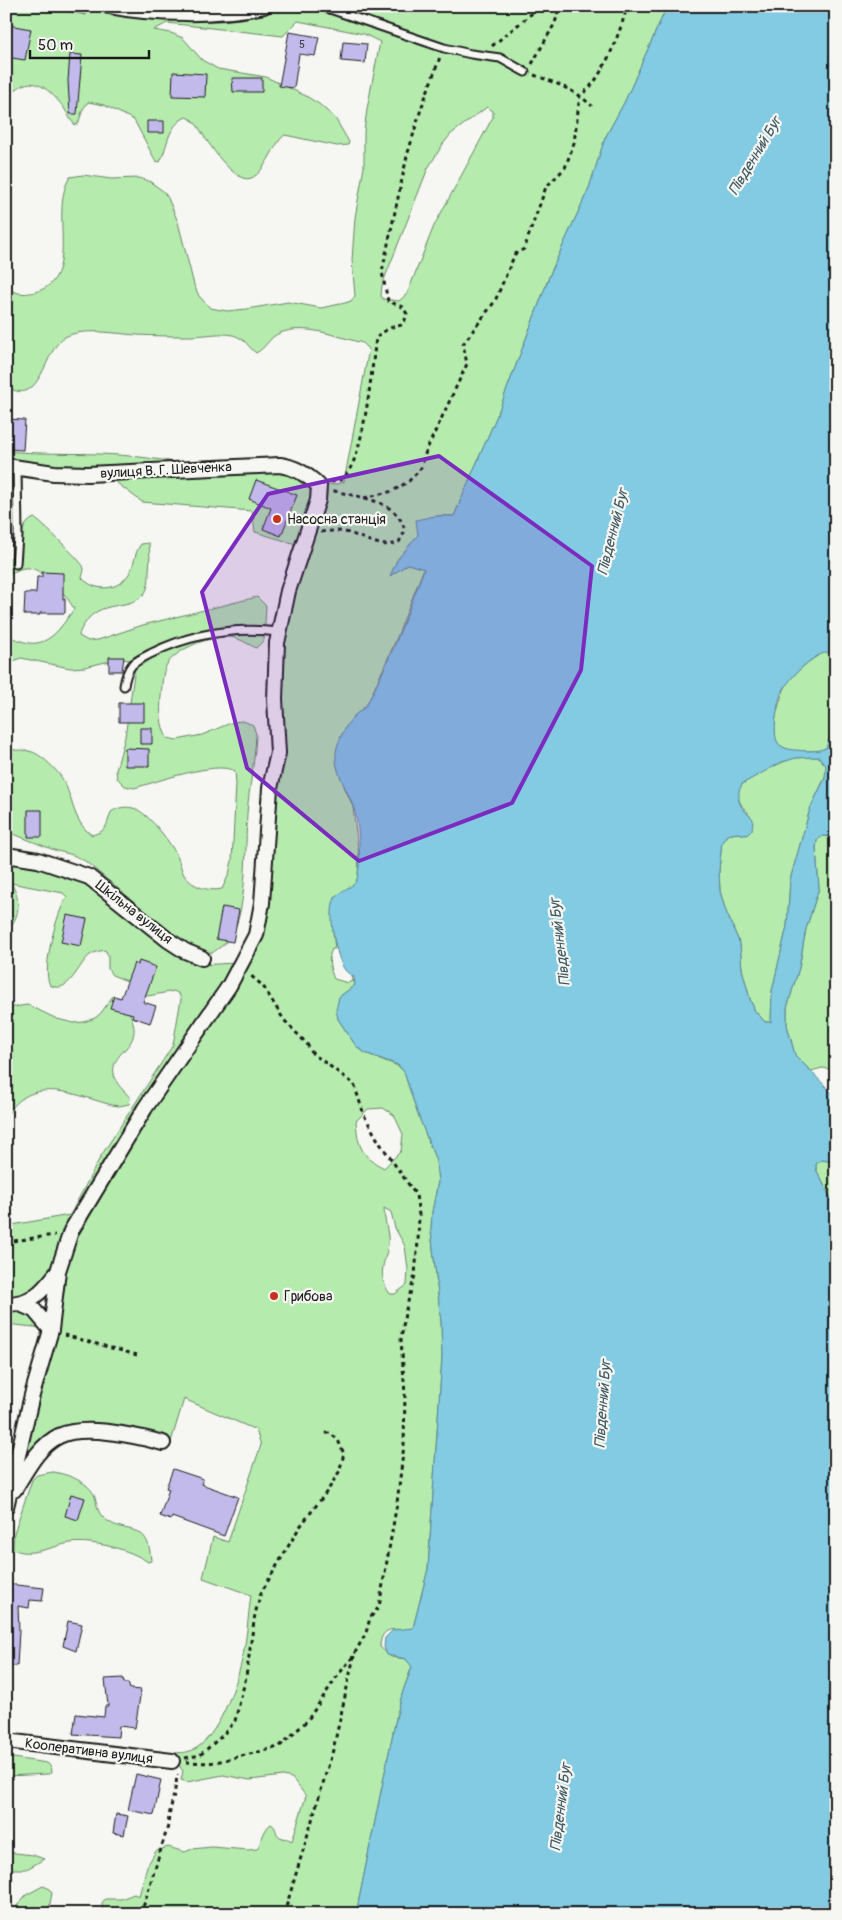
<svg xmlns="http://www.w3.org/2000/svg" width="842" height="1920" font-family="Pangolin,sans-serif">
  <rect width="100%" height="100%" fill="#f6f6f2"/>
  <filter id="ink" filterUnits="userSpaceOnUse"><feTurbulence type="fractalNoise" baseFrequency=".02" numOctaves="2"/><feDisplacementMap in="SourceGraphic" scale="10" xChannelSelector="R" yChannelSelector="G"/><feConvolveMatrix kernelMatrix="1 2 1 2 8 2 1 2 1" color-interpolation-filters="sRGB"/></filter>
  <g filter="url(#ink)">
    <path fill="#b5ecae" stroke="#688465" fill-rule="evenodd" d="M6,6H37L86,15L56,6H93L106,9L126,6H376L390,11L394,6H667L625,101L605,138L589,188L551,272L498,413L454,516H435L397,560L391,575L408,564L424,568L395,642L367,705L352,718L344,786L353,807L359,857L358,875L357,881L353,887L335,897L333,932L335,949H332C327,959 330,969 334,979L348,983L352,981V976L355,985L339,997L338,1019L356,1046L365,1053L398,1066L404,1072L417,1112L436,1161L438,1182L432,1212L431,1230L441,1322L442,1357L428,1569L413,1628C400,1633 381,1621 380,1647L391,1657L406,1659L412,1666L403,1691L396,1718L356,1914H102V1903L105,1899H121L134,1894L139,1896L147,1866L156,1851L168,1847L185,1852L192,1849L212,1847L248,1850L257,1849C262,1841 264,1828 271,1824C277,1827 275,1834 280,1837C284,1839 288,1838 292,1841L306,1796L292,1778L283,1776L250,1780L223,1775L187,1782L181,1780L183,1771L170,1753C178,1753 186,1753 193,1750C218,1738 236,1686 242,1660C247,1639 248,1616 251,1595L203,1578L213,1537L228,1542L261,1445L256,1430L184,1399L170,1445L163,1441L79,1428L6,1479L65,1266L96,1194L259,933L280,642L324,483L333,485L344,482L369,349L363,343C337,337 306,323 280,333C269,337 266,348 256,353C248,347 246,339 233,335C219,332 204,336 190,336C173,336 155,336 137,335C117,334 83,327 65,337C44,349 42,404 11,389L6,379V287C17,294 22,295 35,292C83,279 48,211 70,177L83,175L111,179L139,178L149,181L163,191L168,198L178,222L194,285L199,296L210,308L227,311L247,309L288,302L321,308L345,303L351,301L355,296L352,260L355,218L364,167V132L367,109L380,42L364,34L298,21L283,36L167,23L154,30L171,33L183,38L202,60L218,69L266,77L306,96L319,104L335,118L349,142L348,145L337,146L285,135C272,142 261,191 239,176C227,169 216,154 208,142C201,133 197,120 186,117C167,126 168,146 160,162L156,161L153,156L134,120L104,105L88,102L83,109L78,124L75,125C70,120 68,114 64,108C45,83 25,70 6,103ZM487,107L493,111V117L434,226L407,294L399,301L383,299L381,296L382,285L428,168L443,144L451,134ZM383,1108L394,1115L403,1134L401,1151L384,1168C361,1156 358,1147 356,1121L368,1109ZM384,1208L391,1212L395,1228L405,1246L408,1269L407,1285L395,1294H390C373,1270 390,1259 388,1236C387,1227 384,1218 384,1208Z
      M6,451C37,454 68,453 99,454C132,455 165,460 198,466L66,471L6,462Z
      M282,468L311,485L315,494L299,545L255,532L252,511L142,502L109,477Z
      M34,518C40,521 81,561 83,566C85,570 83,573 82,578C97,594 122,590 131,570C135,561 135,552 141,544L149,543C150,553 150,561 149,571C149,578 149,588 144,594C131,610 104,600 88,619C84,625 80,629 79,636L88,641L98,640L143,625L257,597L266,606L264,640L256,648C250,645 242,640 235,638C216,633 175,648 166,666C162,674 162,687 161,696C160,712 160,724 167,738L177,740L202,735L233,722L243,721L253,725L256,734C255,761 249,787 247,814C245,849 248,904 232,935C227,943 219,948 212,953L201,952L168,930L85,861L73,855L54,850L6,831V747C13,752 20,749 29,751C40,753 52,766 59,774C74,793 70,820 92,835C107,831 106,826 111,812C117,808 124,806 133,808C147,811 171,843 177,856C180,862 181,870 184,875C192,887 209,892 222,889L229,874L232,861L236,784L235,771C216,760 157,782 134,788L125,786L117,778L116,770L125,737L135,668L132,660L118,659L85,667L70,668L21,658L6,664V636C14,638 22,642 29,643C51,646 63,624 74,609C67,595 42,565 24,568C18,569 12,573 6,576V561C26,549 15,527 34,518Z
      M825,651L836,653V708L828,745C823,752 815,751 807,751C798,751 784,751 778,743C769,731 781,692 789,681C798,669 812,659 825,651Z
      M819,757L827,766L825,777L810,809L790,880L787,926L772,991L771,1022H765L755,1011L750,999L742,969L740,944L725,909L720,891L719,870L722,842L727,835L737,833L747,835L748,812C740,806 734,794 742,785C749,777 785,760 795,758C803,757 812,757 819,757Z
      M823,836L831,837L836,840V1070L822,1068L811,1071L795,1055L787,1025V1008L799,968L806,929L819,888L816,849L817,840Z
      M6,861L43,869L89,885L177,952L199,965L235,963L53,1269L38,1290L6,1299V1226L70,1215L101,1156L173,1045L181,999L179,994L174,991L148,996L127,981L112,975L108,969V955L105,950C100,951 94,952 90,955C78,964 69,996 50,985C41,970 57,911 67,897L63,893L11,883C21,899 21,918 6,931Z
      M113,996L121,998C156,1050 109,1045 114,1075C115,1084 125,1091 130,1098L129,1104L119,1106L112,1105C74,1095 31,1073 6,1117V1019L13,1007L28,1005L57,1019L74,1023L84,1022L95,1018L101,1013Z
      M821,1160L836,1162V1209L816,1169V1164Z
      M23,1308L43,1328L6,1324V1309Z
      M53,1472C67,1474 90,1482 95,1497C97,1503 97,1510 101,1515C122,1539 149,1516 151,1561L148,1562C130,1549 92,1540 70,1543C53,1546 30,1558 13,1549L14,1533L32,1480L37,1475Z
      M6,1757L47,1763L51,1766L52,1772L48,1774L6,1776Z
      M6,1852L33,1855L44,1859L27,1869H6Z
      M43,1886L48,1888L52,1893L48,1914H6L15,1908L26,1895Z"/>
    <path fill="#82cbe3" stroke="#598593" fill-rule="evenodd" d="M667,6H836V653C818,646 788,679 781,694C777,704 772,735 778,743C782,748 790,750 796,750C805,751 817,752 826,748L831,734L836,708V840L831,837L823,836L817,840L816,849L819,888L806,929L799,968L787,1008V1025L795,1055L836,1097V1162L821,1160L816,1164V1169L836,1209V1914H356L396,1718L403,1691L412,1667L406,1659L387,1655L384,1647L385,1638L393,1630L413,1628L428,1569L442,1357L441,1322L431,1230L432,1212L438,1182L436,1161L417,1112L404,1072L398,1065L365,1053L356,1046L338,1019L336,1010L339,997L355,985L354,977C351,975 347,973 345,970C336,959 326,908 336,897C349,882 357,893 359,866C360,847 359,823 353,806C346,786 330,766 338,744C341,735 346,725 352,718C357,712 365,709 368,702C390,660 408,613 424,569L408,564L390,576L397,560L418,535L416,520L435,516H454L498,413L551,272L589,188L605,138L625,101ZM819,757L826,766L825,778L810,809L790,880L787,926L772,991L771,1022H765L755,1011L750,999L742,969L740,944L725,909L720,891L719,870L722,842L727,835L737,833L747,835L752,830L753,819L742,808L739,801V791L742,784L782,762L796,758Z"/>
    <path fill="#c3baec" stroke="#1c1c1c" d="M8,25L31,29L25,60L6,57Z
      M289,32L319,37L315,56L299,54L294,88L279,86Z
      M343,42L367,44L365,63L341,61Z
      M70,54L82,55L77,114H70L68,81Z
      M173,72L206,74L205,97L172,96Z
      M232,78H262V92H233Z
      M147,121H164V133H147Z
      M6,419L25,420L23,450L6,449Z
      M256,480L297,495L281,536L263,529L271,508L249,499Z
      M42,572L63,573V599H65V613H40V615H24L25,593H36L37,577H42Z
      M109,657H124L122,671H109Z
      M119,703H144V722H119Z
      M140,728H152V744H140Z
      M125,748L149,749V766H125Z
      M28,810H42V837H28Z
      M222,907L239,910L233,942L216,939Z
      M67,915L87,919L81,946L61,942Z
      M139,961L156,967L143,1002L156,1006L150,1023L132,1017L133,1014L110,1008L114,996L121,998L134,963L138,965Z
      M173,1469L203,1479L201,1484L238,1497L224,1536L172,1517L171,1520L160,1516L169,1489L166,1488Z
      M71,1494L85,1498L78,1520L65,1516Z
      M7,1584L44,1588L42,1601L30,1600L29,1608L18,1606L19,1631L17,1666H6Z
      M68,1621L82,1624L76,1651L63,1646Z
      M123,1678L124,1683H128L130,1689L141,1690L135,1728L119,1726L118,1737L73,1734L76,1714L104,1717L105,1706H108L105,1679Z
      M136,1774L161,1780L154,1815L128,1810Z
      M116,1814L128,1816L124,1835L113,1833Z"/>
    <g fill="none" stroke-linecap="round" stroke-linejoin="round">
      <defs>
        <path id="lane" d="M321,6L444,48L471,54L500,58L525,72
          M16,564L18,536L17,468
          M124,686C125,679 127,671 132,665C137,660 146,656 152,653C191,634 235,627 279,632"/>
        <path id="street" d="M109,6C152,15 221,16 264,6
          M6,466L54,473L88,474L280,465C295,467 308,475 319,486L318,500L288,591L277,643L275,699L278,753L270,788L262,903L256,935L229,986L145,1108L71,1231L58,1271L51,1330L32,1395L6,1507
          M6,855L38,860L89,877L168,940L185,951L202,958
          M6,1304C31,1304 41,1293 56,1274
          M20,1304L34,1310L51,1330
          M14,1490C26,1471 38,1446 59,1436C84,1424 137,1436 163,1443
          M6,1741L172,1761"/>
      </defs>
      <use href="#lane" stroke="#1c1c1c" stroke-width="11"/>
      <use href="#street" stroke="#1c1c1c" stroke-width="18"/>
      <path stroke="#1c1c1c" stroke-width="3" stroke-dasharray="4 4" stroke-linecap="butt" d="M492,46L541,6
        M532,64L555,23L560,6
        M534,75C556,83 575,90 592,106
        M331,482C334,481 340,481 342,479C364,464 372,365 376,338C380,335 385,330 390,328C402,323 402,330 407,314L403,307L388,301L382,272L407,156L421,109L440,57
        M364,498L393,491L409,481L421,468L426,451L467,364L463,344L495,301L515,254L524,249L546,187L565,168L574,143L580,95C601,85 622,28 627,6
        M321,532C330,531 340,530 349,533C365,538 382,550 399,542L405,531C397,498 358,498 331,490
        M6,1242L55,1235
        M64,1335L137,1355
        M185,1758L200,1755L222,1736L235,1721L246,1677L255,1614L261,1593L299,1528L328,1490L339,1472L344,1454L338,1440L330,1433H325
        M186,1762L209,1763L220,1761L279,1747L307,1721L338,1675L352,1658L366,1633L370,1618L379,1607L397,1503L404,1445L405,1394L401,1340L405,1313L415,1275L418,1241L419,1215L416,1195L379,1142L364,1115L354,1084L312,1053L307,1044L284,1020L263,986L250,975
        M141,1914L168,1826C169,1808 176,1793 177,1774
        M284,1914L333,1750L354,1656"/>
      <use href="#lane" stroke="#f6f6f2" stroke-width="7"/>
      <use href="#street" stroke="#f6f6f2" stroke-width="14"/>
    </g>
  </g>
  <path fill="#7b2cbf" fill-opacity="0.2" stroke="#7b2cbf" stroke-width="4" stroke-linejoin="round" d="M439,456L592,566L581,670L512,803L359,861L247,768L202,592L268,494Z"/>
  <g fill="#c8321e" stroke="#f6f6f2" stroke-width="2">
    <circle cx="277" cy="519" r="5"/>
    <circle cx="274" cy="1296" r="5"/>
  </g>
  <g text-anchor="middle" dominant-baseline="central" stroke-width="4.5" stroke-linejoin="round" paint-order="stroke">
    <g font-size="11" fill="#464450">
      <text x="302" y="44">5</text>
    </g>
    <g font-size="14" fill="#1c1c1c" stroke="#f6f6f2">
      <text transform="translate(166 470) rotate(-3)">вулиця В. Г. Шевченка</text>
      <text transform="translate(134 912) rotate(38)">Шкільна вулиця</text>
      <text transform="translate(89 1751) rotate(7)">Кооперативна вулиця</text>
    </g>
    <g font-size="14" fill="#1c1c1c" stroke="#f6f6f2" text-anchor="start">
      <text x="287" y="519">Насосна станція</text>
      <text x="284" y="1296">Грибова</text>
    </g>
    <g font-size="15" font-style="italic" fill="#405962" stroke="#f6f6f2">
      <text transform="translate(755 156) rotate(-59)">Південний Буг</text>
      <text transform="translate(613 532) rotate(-76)">Південний Буг</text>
      <text transform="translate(560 942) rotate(-97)">Південний Буг</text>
      <text transform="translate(603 1404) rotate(-86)">Південний Буг</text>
      <text transform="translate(561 1807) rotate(-83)">Південний Буг</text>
    </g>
  </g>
  <rect width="842" height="1920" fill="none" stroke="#f6f6f2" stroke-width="25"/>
  <rect x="12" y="12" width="817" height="1895" fill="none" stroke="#1c1c1c" stroke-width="2" filter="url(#ink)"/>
  <path d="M30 50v8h119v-8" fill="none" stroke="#1c1c1c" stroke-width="2.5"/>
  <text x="38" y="50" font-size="15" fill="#1c1c1c" stroke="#f6f6f2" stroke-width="4" paint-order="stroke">50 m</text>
</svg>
